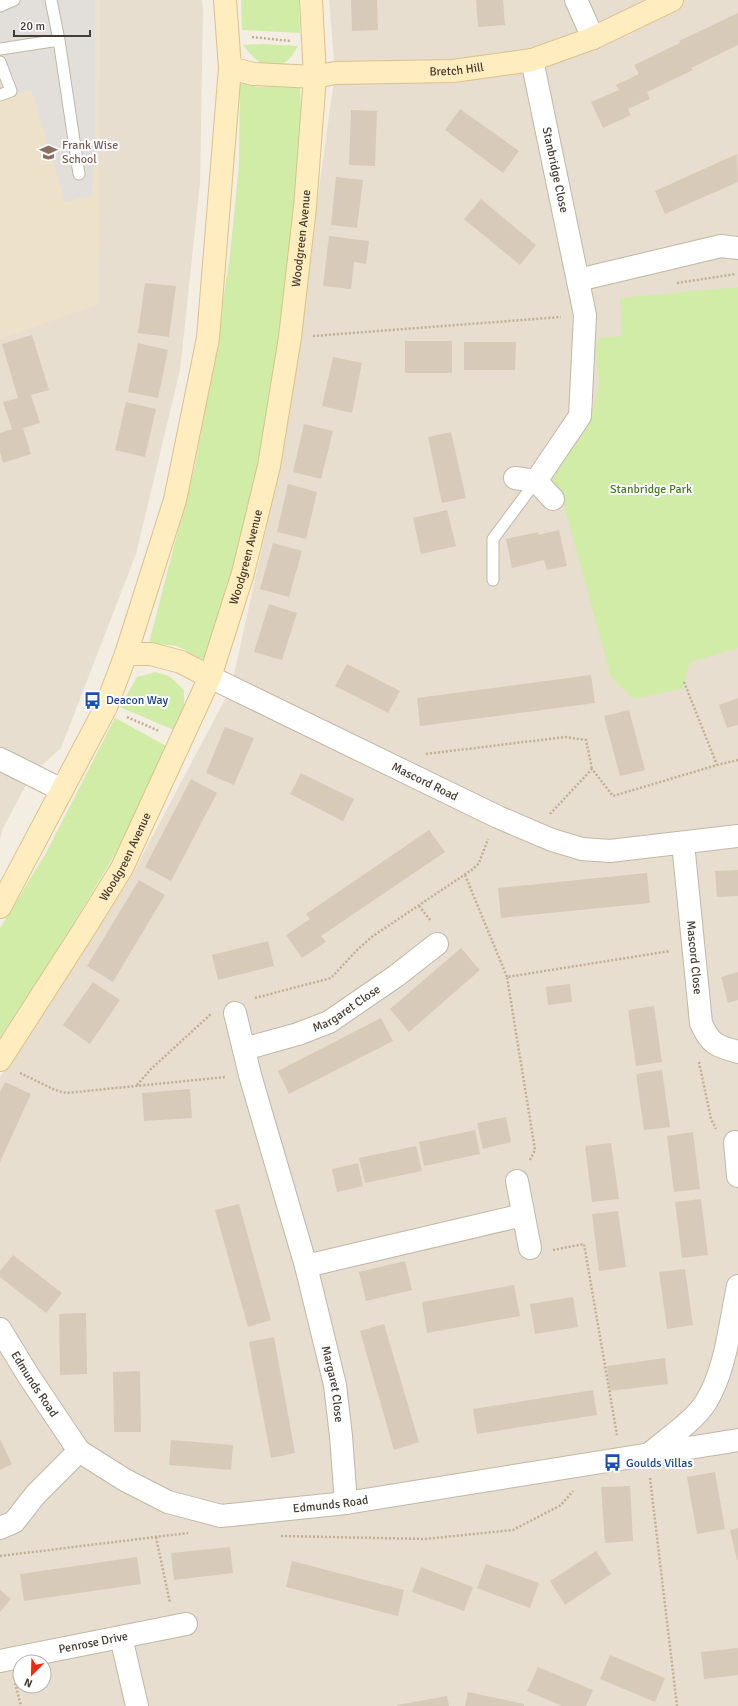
<svg xmlns="http://www.w3.org/2000/svg" width="738" height="1706" font-family="Signika,sans-serif">
  <rect width="100%" height="100%" fill="#f3ede2"/>
  <path fill="#e7decf" fill-rule="evenodd" d="M0,0H202L203,9L200,183L180,370L136,554L61,748L32,774L3,828L0,838Z
    M329,0H738V1706H0V1077L131,877L231,688L281,462L335,73ZM20,1662H44V1686H20Z"/>
  <path fill="#eee1ca" d="M0,0H100L98,304L0,339Z"/>
  <path fill="#d0eca6" d="M241,0H299L300,33L242,30Z
    M263,44L298,46C295,51 290,60 284,63C266,73 253,58 243,45Z
    M240,81L257,87H300L302,134L290,266L272,402L235,564L205,661L177,646L149,643L195,465L215,352L230,255L239,164Z
    M738,287V648L690,662L682,689L633,699L611,677L564,505L553,485L551,471L570,452L589,424L599,385L595,348L598,338L622,336L620,298Z
    M155,672L169,676L184,690V705L174,730L120,707L137,677Z
    M115,718L168,747L114,856L59,947L0,1037V928L46,853Z"/>
  <path fill="#e2dfdb" d="M0,0H95V126L92,195L65,202L31,90L14,96L11,91L0,62Z"/>
  <path fill="#d8cab9" d="M351,0H377L378,30L352,31Z
    M476,0H503L505,25L478,27Z
    M738,13V45L691,68L693,70L647,92L650,99L628,109L631,115L603,128L591,102L619,90L616,85L639,74L634,65L680,43L679,41Z
    M460,109L519,151L503,173L445,130Z
    M351,110L377,111L375,166L349,165Z
    M737,154L738,182L665,214L655,191Z
    M336,177L363,180L357,228L331,225Z
    M481,199L536,245L520,265L464,219Z
    M329,236L369,241L366,264L354,262L351,289L323,286Z
    M145,283L176,286L169,337L138,333Z
    M32,335L49,390L31,395L40,423L23,428L31,454L3,463L0,452V433L12,429L3,402L18,398L2,344Z
    M405,341H452V373H405Z
    M464,342H516L515,370H464Z
    M138,343L168,350L158,398L128,392Z
    M333,357L362,363L352,413L322,406Z
    M126,402L156,409L145,457L115,450Z
    M304,424L333,431L321,479L293,472Z
    M451,432L466,498L442,503L428,437Z
    M288,484L317,492L306,539L277,532Z
    M447,510L456,546L421,554L413,518Z
    M559,530L567,566L547,570L544,560L512,568L506,539L538,532L539,535Z
    M273,543L302,551L289,597L260,589Z
    M269,604L297,613L282,660L254,652Z
    M347,664L400,691L388,713L335,686Z
    M591,675L595,703L420,726L417,698Z
    M738,698V725L727,728L719,705Z
    M629,710L645,770L620,776L604,716Z
    M225,727L254,738L234,785L206,773Z
    M301,773L354,799L343,821L290,794Z
    M191,779L217,793L171,881L145,867Z
    M429,830L445,852L321,936L326,942L302,958L286,935L310,919L306,914Z
    M738,870V896L717,897L715,871Z
    M647,873L650,903L501,918L498,888Z
    M139,880L165,895L113,982L87,966Z
    M268,941L274,966L218,980L212,955Z
    M461,948L480,970L409,1032L390,1009Z
    M738,972V1000L728,1003L721,977Z
    M93,982L120,1000L90,1044L63,1025Z
    M570,984L572,1002L548,1005L546,987Z
    M654,1006L662,1062L636,1066L628,1010Z
    M381,1018L393,1041L289,1094L278,1071Z
    M662,1070L670,1127L644,1130L636,1074Z
    M5,1082L31,1094L0,1162V1092Z
    M190,1089L192,1118L144,1121L142,1093Z
    M506,1117L511,1142L483,1149L477,1123Z
    M475,1130L480,1154L424,1166L419,1142Z
    M693,1132L700,1189L674,1192L667,1136Z
    M611,1143L619,1199L592,1202L585,1146Z
    M416,1146L422,1171L365,1183L359,1158Z
    M358,1163L363,1186L337,1192L332,1169Z
    M701,1199L708,1255L682,1258L675,1202Z
    M239,1204L271,1320L248,1327L215,1210Z
    M618,1211L626,1267L599,1271L592,1214Z
    M13,1255L62,1293L46,1313L0,1277V1271Z
    M405,1261L412,1290L366,1301L359,1272Z
    M685,1269L693,1325L667,1329L659,1272Z
    M514,1285L520,1316L427,1333L422,1302Z
    M573,1297L578,1327L535,1334L530,1304Z
    M86,1313L87,1374L60,1375L59,1314Z
    M384,1324L419,1442L394,1450L360,1331Z
    M274,1337L295,1453L271,1458L249,1342Z
    M665,1358L668,1384L610,1391L607,1366Z
    M140,1371L141,1432H114L113,1372Z
    M593,1390L597,1415L477,1434L473,1409Z
    M0,1439L12,1464L0,1470Z
    M171,1440L233,1445L231,1470L169,1465Z
    M715,1472L725,1529L697,1534L687,1477Z
    M630,1486L633,1541L605,1543L601,1487Z
    M738,1528V1560H737L730,1530Z
    M230,1547L233,1573L174,1580L171,1553Z
    M596,1551L611,1574L565,1605L550,1581Z
    M137,1557L141,1584L24,1601L20,1574Z
    M292,1561L404,1590L398,1616L286,1587Z
    M486,1564L539,1583L530,1608L477,1588Z
    M421,1567L473,1587L464,1611L412,1592Z
    M0,1590L11,1599L0,1612Z
    M738,1648V1675L704,1679L701,1652Z
    M610,1655L665,1678L655,1702L600,1679Z
    M538,1667L593,1690L586,1706H562L527,1691Z
    M468,1692L524,1704V1706H465Z
    M447,1696L449,1706H397V1705Z"/>
  <g fill="none" stroke-linecap="round" stroke-linejoin="round">
    <defs>
      <path id="lane" d="M51,0L59,40L79,174
        M0,6L14,0
        M0,49L59,40
        M0,62L11,91L0,95
        M493,580V539L536,481"/>
      <g id="street">
        <path d="M576,0L593,38"/>
        <path d="M578,280L721,246L738,248"/>
        <path d="M515,478L536,481L580,416L585,315L532,60"/>
        <path d="M536,481L553,499"/>
        <path id="s1" d="M210,677L498,817L552,840L582,849L610,851L738,836"/>
        <path d="M0,759L62,790"/>
        <path id="s2" d="M683,843L701,1023C710,1044 716,1046 738,1052"/>
        <path id="s3" d="M235,1013L250,1075L306,1266L335,1385L341,1436L346,1503"/>
        <path id="s4" d="M244,1049L298,1034L329,1022L396,976L437,944"/>
        <path d="M735,1142L738,1176"/>
        <path d="M517,1181L530,1248"/>
        <path d="M306,1266L523,1215"/>
        <path id="s5" d="M0,1329L28,1375L79,1451L125,1480L168,1502L221,1516L346,1503L738,1440"/>
        <path d="M649,1454C666,1440 695,1420 706,1402C726,1370 730,1323 738,1286"/>
        <path d="M0,1528L14,1522L36,1494L79,1451"/>
        <path d="M121,1637L137,1706"/>
        <path id="s6" d="M0,1661L186,1624"/>
      </g>
      <g id="secondary">
        <path id="s7" d="M230,68L253,74L315,77L335,73L453,71L532,60L593,38L672,0"/>
        <path d="M126,654H151L181,662L210,677"/>
        <path d="M0,907L106,707L126,654L175,500L208,338L230,68L225,0"/>
        <path id="s8" d="M0,1060L83,931L122,868L210,677L243,573L269,466L290,337L305,207L315,77L311,0"/>
      </g>
    </defs>
    <use href="#lane" stroke="#c1b7a7" stroke-width="13"/>
    <use href="#street" stroke="#c1b7a7" stroke-width="24"/>
    <use href="#secondary" stroke="#dac28e" stroke-width="24"/>
    <path stroke="#c2af93" stroke-width="2.5" stroke-dasharray="2 2" stroke-linecap="butt" d="M252,37L290,41
      M677,283L736,274
      M313,336L561,317
      M684,682L717,765
      M127,717L159,731
      M426,754L565,737L586,740L592,769
      M550,814L592,769L613,796L717,765L738,760
      M465,875L507,977
      M419,906L431,921
      M255,998L331,978L358,949L373,936L473,869L479,863L488,839
      M699,1062L711,1119L716,1129
      M20,1073L55,1090L66,1093L226,1077
      M137,1085L151,1069L211,1014
      M530,1160L535,1150L507,977L670,951
      M553,1250L584,1244L617,1435
      M650,1478L677,1706
      M281,1536L425,1539L513,1530L561,1505L573,1491
      M156,1537L170,1603
      M0,1556L188,1533
      M15,1683L21,1706"/>
    <use href="#lane" stroke="#fff" stroke-width="11"/>
    <use href="#street" stroke="#fff" stroke-width="22"/>
    <use href="#secondary" stroke="#ffecbf" stroke-width="22"/>
  </g>
  <defs>
    <symbol id="school-bare" viewBox="-9 -9 18 18"><path d="M0-5L7-2L0 1L-7-2ZM-4 1L0 2.5L4 1V4Q0 6-4 4Z" fill="#8d6e63" stroke="#fff" stroke-width="2.5" paint-order="stroke"/></symbol>
    <symbol id="bus-bare" viewBox="-9 -9 18 18"><path d="M-5-6H5V4H4V6H2V4H-2V6H-4V4H-5ZM-3.5-4V0h7V-4ZM-3.5 1.2v1.5H-2V1.2ZM2 1.2v1.5H3.5V1.2Z" fill="#1a4fb4" stroke="#fff" stroke-width="2.5" paint-order="stroke"/></symbol>
  </defs>
  <g fill-rule="evenodd">
    <use href="#school-bare" x="36" y="140" width="25" height="25"/>
    <use href="#bus-bare" x="80" y="688" width="25" height="25"/>
    <use href="#bus-bare" x="600" y="1450" width="25" height="25"/>
  </g>
  <g text-anchor="middle" dominant-baseline="central" stroke-width="4" stroke-linejoin="round" paint-order="stroke">
    <g font-size="12" fill="#443c32" stroke="#fff">
      <text stroke="none"><textPath href="#s7" startOffset="228">Bretch Hill</textPath></text>
      <text transform="translate(555 170) rotate(78)">Stanbridge Close</text>
      <text stroke="none"><textPath href="#s8" startOffset="887">Woodgreen Avenue</textPath></text>
      <text stroke="none"><textPath href="#s8" startOffset="563">Woodgreen Avenue</textPath></text>
      <text stroke="none"><textPath href="#s1" startOffset="239">Mascord Road</textPath></text>
      <text stroke="none"><textPath href="#s8" startOffset="239">Woodgreen Avenue</textPath></text>
      <text stroke="none"><textPath href="#s2" startOffset="115">Mascord Close</textPath></text>
      <text stroke="none"><textPath href="#s4" startOffset="111">Margaret Close</textPath></text>
      <text stroke="none"><textPath href="#s5" startOffset="65">Edmunds Road</textPath></text>
      <text stroke="none"><textPath href="#s3" startOffset="384">Margaret Close</textPath></text>
      <text stroke="none"><textPath href="#s5" startOffset="413">Edmunds Road</textPath></text>
      <text stroke="none"><textPath href="#s6" startOffset="95">Penrose Drive</textPath></text>
    </g>
    <g font-size="12" fill="#785e54" stroke="#fff" text-anchor="start">
      <text x="62" y="145">Frank Wise<tspan x="62" dy="14">School</tspan></text>
    </g>
    <g font-size="12" fill="#487b21" stroke="#fff">
      <text x="651" y="489">Stanbridge Park</text>
    </g>
    <g font-size="12" fill="#164399" stroke="#fff" text-anchor="start">
      <text x="106" y="700">Deacon Way</text>
      <text x="626" y="1463">Goulds Villas</text>
    </g>
  </g>
  <g transform="translate(32 1674) rotate(203)"><circle r="19" fill="#ffffff" stroke="#b4b1ad"/>
  <path d="M0-3L7 15L0 10L-7 15Z" fill="#ff230c"/>
  <text y="-6" font-size="11" font-weight="bold" text-anchor="middle" fill="#443c32">N</text>
  </g>
  <path d="M14 30v6h76v-6" fill="none" stroke="#443c32" stroke-width="2"/>
  <text x="20" y="30" font-size="12" fill="#443c32" stroke="#ffffff" stroke-width="3" paint-order="stroke">20 m</text>
</svg>
